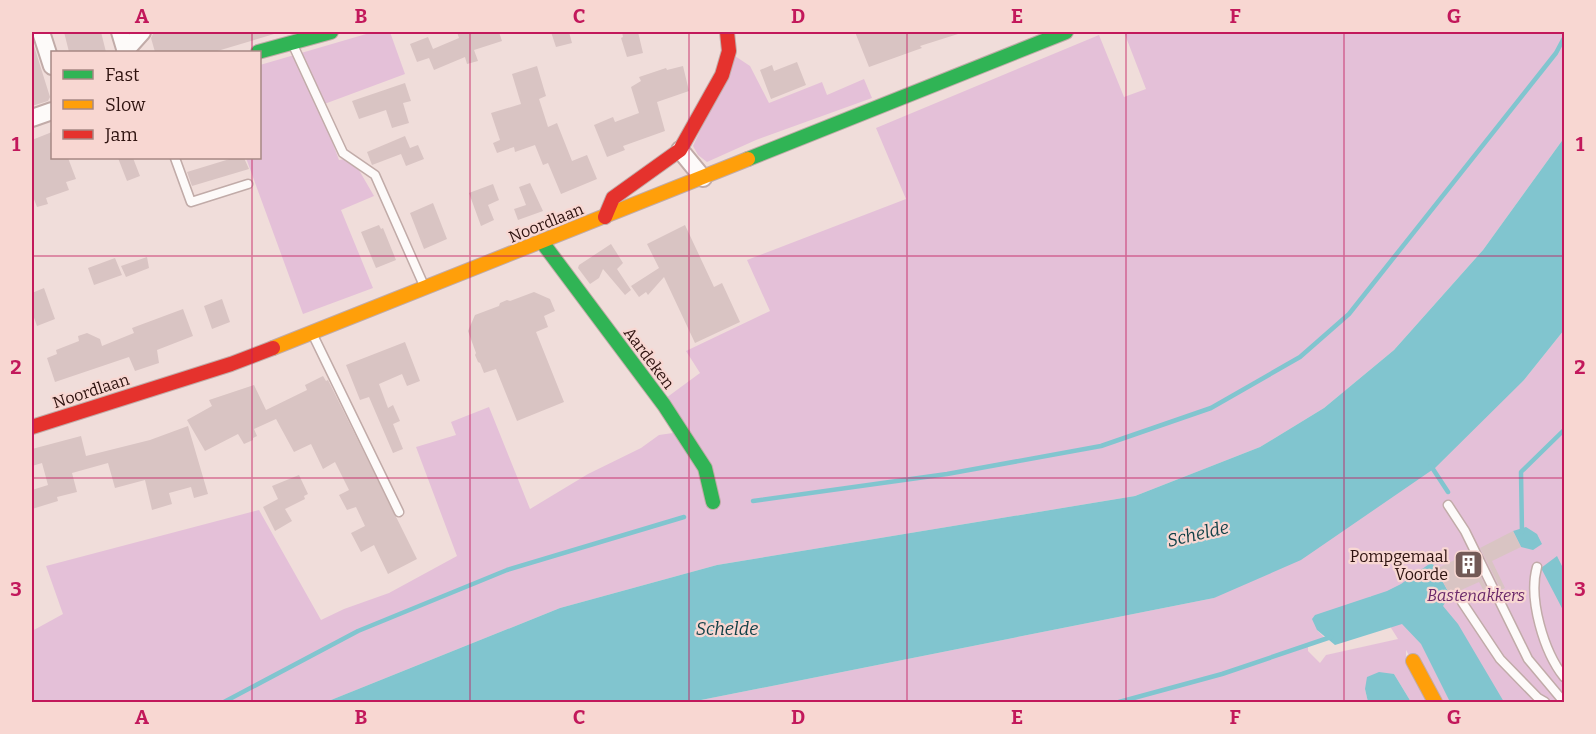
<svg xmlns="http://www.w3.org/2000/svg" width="1596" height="734" font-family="Bitter,serif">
  <rect width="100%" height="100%" fill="#f0ddda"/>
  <path fill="#e4c0d8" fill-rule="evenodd" d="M373,32H390L405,74L319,106L339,160L352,158L374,196L341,210L373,288L303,314L246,158H260V65Z
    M1124,32H1564V138L1483,250L1394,350L1324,408L1260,447L1135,496L717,565L560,608L326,702H32V631L63,614L46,566L259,510L321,620L344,609L389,593L457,556L416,447L456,435L451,422L489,407L530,509L588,474L641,448L659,435L673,433L666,398L700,373L686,351L770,311L747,260L906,199L876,128L1099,35L1124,97L1146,89Z
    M735,56L750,66L769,103L822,82L827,95L864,79L872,98L756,140L707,162L698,155L693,146Z
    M1564,330V702H1435L1406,650V659L1429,702H1411L1394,674L1365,689L1368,702H691L1214,598L1524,380ZM1371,596L1398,639L1326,655L1320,663L1308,651V646L1327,640L1317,630Z"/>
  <path fill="#81c5cf" d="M1564,138V330L1524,380L1435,468L1301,560L1214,598L691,702H326L560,608L717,565L1135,496L1260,447L1324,408L1394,350L1483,250Z
    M1526,527L1537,534L1542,544L1533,550L1521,547L1513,531Z
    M1557,556L1564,570V612L1541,568Z
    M1432,562L1450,595L1443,606L1458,624L1504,702H1450L1421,644L1402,624L1335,645L1317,630L1312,619L1315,615L1387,591L1401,584Z
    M1379,672L1394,674L1411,702H1368L1365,689L1367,677Z"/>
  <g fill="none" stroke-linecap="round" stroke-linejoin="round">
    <path stroke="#81c5cf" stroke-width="4.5" d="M1431,466L1448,492
      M753,501L947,474L1101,446L1211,408L1300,357L1349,314L1556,53L1564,38
      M1522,532L1521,472L1564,430
      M224,702L358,631L507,570L684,517
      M1119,702L1222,674L1331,637"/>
  </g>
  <path fill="#d9c4c3" d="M64,32H101L106,52H69Z
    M154,32H274V34L214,52H155L151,38Z
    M457,32H499L502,41L474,50L478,61L467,64L465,57L434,70L429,58L417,62L410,44L428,37L433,49L459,38Z
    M551,32H569L572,43L556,47Z
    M622,32H638L643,53L627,57L621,38L623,37Z
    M855,32H958V34L920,46L922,48L869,67Z
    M32,46H34L50,97L48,101L32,106Z
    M797,62L806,85L771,99L760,70L772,65L774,71Z
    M537,66L546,96L539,99L548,127L557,123L572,161L587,155L597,179L561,194L548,163L543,165L535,145L515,152L514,147L497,153L493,143L500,140L491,113L521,104L512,74Z
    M683,66L689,91L657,102L665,131L623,146L625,150L607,157L594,125L613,117L615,122L639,113L631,87L641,81L639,77L666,68L667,70Z
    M405,83L411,101L403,103L409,123L392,128L386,110L359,119L352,101Z
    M52,132V158H68L76,179L66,182L69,190L46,198L48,204L37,207L32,194V140Z
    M405,136L410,148L418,145L424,159L406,166L401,154L372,165L367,152Z
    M118,158H133L140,176L127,181Z
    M233,158H244L249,169L192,186L187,172Z
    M530,183L543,211L518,220L514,209L526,205L519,187Z
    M493,184L499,200L488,205L494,220L481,226L469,193Z
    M433,203L447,239L424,249L410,213Z
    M379,225L381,229L383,228L396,260L376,268L361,232Z
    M685,225L714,287L722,283L740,322L695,343L664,277L648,295L646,292L639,297L631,286L659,268L647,244Z
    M611,244L623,263L617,269L631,290L625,295L603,269L599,278L590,284L578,268L579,265Z
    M147,257L149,268L126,277L121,266Z
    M115,258L122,275L94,285L88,268Z
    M44,288L55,319L37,326L32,312V293Z
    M534,292L550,299L555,311L544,316L548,327L536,332L564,402L517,421L496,369L484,373L480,363L478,362L475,355L476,353L468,331L475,315L499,306L500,303L507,300L510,301Z
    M222,299L230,322L212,329L204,306Z
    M183,309L193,336L157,350L159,363L135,371L129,357L55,382L47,358L57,354L56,350L79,341L78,336L87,333L100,339L102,346L134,333L132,328Z
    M405,342L420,381L407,386L402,374L379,384L388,408L393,405L400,421L393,424L403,449L393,453L369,397L360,400L346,365Z
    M323,376L326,381L328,380L417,559L388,574L374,545L361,552L351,533L365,526L356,507L347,510L339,495L349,490L335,462L323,469L311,444L294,452L276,419L254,429L257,436L253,438V440L244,444L238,434L205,451L187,420L212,406L209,400L254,385L266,410L307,390L305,385Z
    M188,426L208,494L194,498L191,487L169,493L172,504L152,510L145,480L115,488L108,463L72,473L77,492L57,497L58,501L32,509V490L48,485L42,463L32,466V449L81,436L86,456L150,440Z
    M299,475L308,494L304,496L305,499L285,509L292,521L275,531L263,507L278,499L272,486Z
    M1513,531L1521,547L1492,561L1505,588L1501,590L1480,548Z
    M1469,553L1490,595L1487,597L1479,582L1450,595L1436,569Z"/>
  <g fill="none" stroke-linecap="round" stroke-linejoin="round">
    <defs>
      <path id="lane" d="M293,45L343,153L375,175L425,288
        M175,158L191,202L248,184
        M312,333L399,512
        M1448,505L1465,531L1528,659L1564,702
        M1537,567C1528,599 1544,652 1564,677
        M1462,602L1500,659L1538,698L1545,702"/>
      <path id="street" d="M41,32L52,66
        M120,32L126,52
        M125,51L142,32
        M32,118L52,111
        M680,150L703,178"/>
      <path id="fast" d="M258,52L331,32
        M748,159L1066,32
        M542,242L664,405L705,468L713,502"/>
      <path id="slow" d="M273,348L748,159
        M1413,661L1435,702"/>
      <path id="jam" d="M605,217L613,198L680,150L722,75L729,51L727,32
        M32,427L231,364L273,348"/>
    </defs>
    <use href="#lane" stroke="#c1aba8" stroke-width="11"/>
    <use href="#street" stroke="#c1aba8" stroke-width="20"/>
    <use href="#fast" stroke="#c1aba8" stroke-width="16"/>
    <use href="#slow" stroke="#c1aba8" stroke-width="16"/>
    <use href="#jam" stroke="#c1aba8" stroke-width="16"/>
    <use href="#lane" stroke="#fdfaf9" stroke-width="8"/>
    <use href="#street" stroke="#fdfaf9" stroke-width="16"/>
    <use href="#fast" stroke="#30b455" stroke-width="14"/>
    <use href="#slow" stroke="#ff9f0a" stroke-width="14"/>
    <use href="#jam" stroke="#e5322d" stroke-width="14"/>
  </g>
  <path fill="none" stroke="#c2185b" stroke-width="1.5" stroke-opacity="0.55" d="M252,32V52M470,32V702M689,32V702M907,32V702M1126,32V702M1344,32V702M252,158V702M32,256H1564M32,478H1564"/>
  <defs>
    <symbol id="building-square" viewBox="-11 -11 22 22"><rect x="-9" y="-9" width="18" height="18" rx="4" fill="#725956" stroke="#f8d7d2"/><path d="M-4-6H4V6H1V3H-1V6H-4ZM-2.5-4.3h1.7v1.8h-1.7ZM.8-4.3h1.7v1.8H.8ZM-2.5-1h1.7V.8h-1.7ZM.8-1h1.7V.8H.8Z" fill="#fff"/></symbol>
  </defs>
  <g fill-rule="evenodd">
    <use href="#building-square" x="1452" y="548" width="33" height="33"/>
  </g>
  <g text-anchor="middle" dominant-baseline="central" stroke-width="4.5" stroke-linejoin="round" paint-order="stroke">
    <g font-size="16" fill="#2e120f" stroke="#f8d7d2">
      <text transform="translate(546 223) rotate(-22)">Noordlaan</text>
      <text transform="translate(649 358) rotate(53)">Aardeken</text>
      <text transform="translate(91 391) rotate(-18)">Noordlaan</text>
    </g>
    <g font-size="16" fill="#2e120f" stroke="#f8d7d2" text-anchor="end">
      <text x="1448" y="556">Pompgemaal<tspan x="1448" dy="18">Voorde</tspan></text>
    </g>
    <g font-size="16" font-style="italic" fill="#6b296a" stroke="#f8d7d2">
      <text x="1476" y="595">Bastenakkers</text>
    </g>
    <g font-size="18" font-style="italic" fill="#0e3f46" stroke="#f8d7d2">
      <text transform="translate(1198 534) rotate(-13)">Schelde</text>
      <text x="727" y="629">Schelde</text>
    </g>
  </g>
  <rect width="1596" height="734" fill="none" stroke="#f8d7d2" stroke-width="66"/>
  <rect x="51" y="51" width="210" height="108" fill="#f8d7d2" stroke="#a78884" stroke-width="1.5"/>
  <rect x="63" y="70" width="30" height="9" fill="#30b455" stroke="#a78884" stroke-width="1.5"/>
  <text x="105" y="81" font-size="18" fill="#2e120f">Fast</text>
  <rect x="63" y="100" width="30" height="9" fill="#ff9f0a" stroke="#a78884" stroke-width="1.5"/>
  <text x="105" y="111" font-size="18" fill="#2e120f">Slow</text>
  <rect x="63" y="130" width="30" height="9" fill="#e5322d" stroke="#a78884" stroke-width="1.5"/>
  <text x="105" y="141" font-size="18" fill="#2e120f">Jam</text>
  <rect x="33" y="33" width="1530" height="668" fill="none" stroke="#c2185b" stroke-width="2"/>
  <g font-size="20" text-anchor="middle" font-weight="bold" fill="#c2185b">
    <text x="142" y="23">A</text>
    <text x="361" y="23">B</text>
    <text x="579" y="23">C</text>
    <text x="798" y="23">D</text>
    <text x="1017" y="23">E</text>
    <text x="1235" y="23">F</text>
    <text x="1454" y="23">G</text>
    <text x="16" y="151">1</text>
    <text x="1580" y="151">1</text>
    <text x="16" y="374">2</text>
    <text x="1580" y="374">2</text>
    <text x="16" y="596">3</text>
    <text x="1580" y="596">3</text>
    <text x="142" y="724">A</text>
    <text x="361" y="724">B</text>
    <text x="579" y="724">C</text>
    <text x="798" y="724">D</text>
    <text x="1017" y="724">E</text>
    <text x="1235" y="724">F</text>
    <text x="1454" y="724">G</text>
  </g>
</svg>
